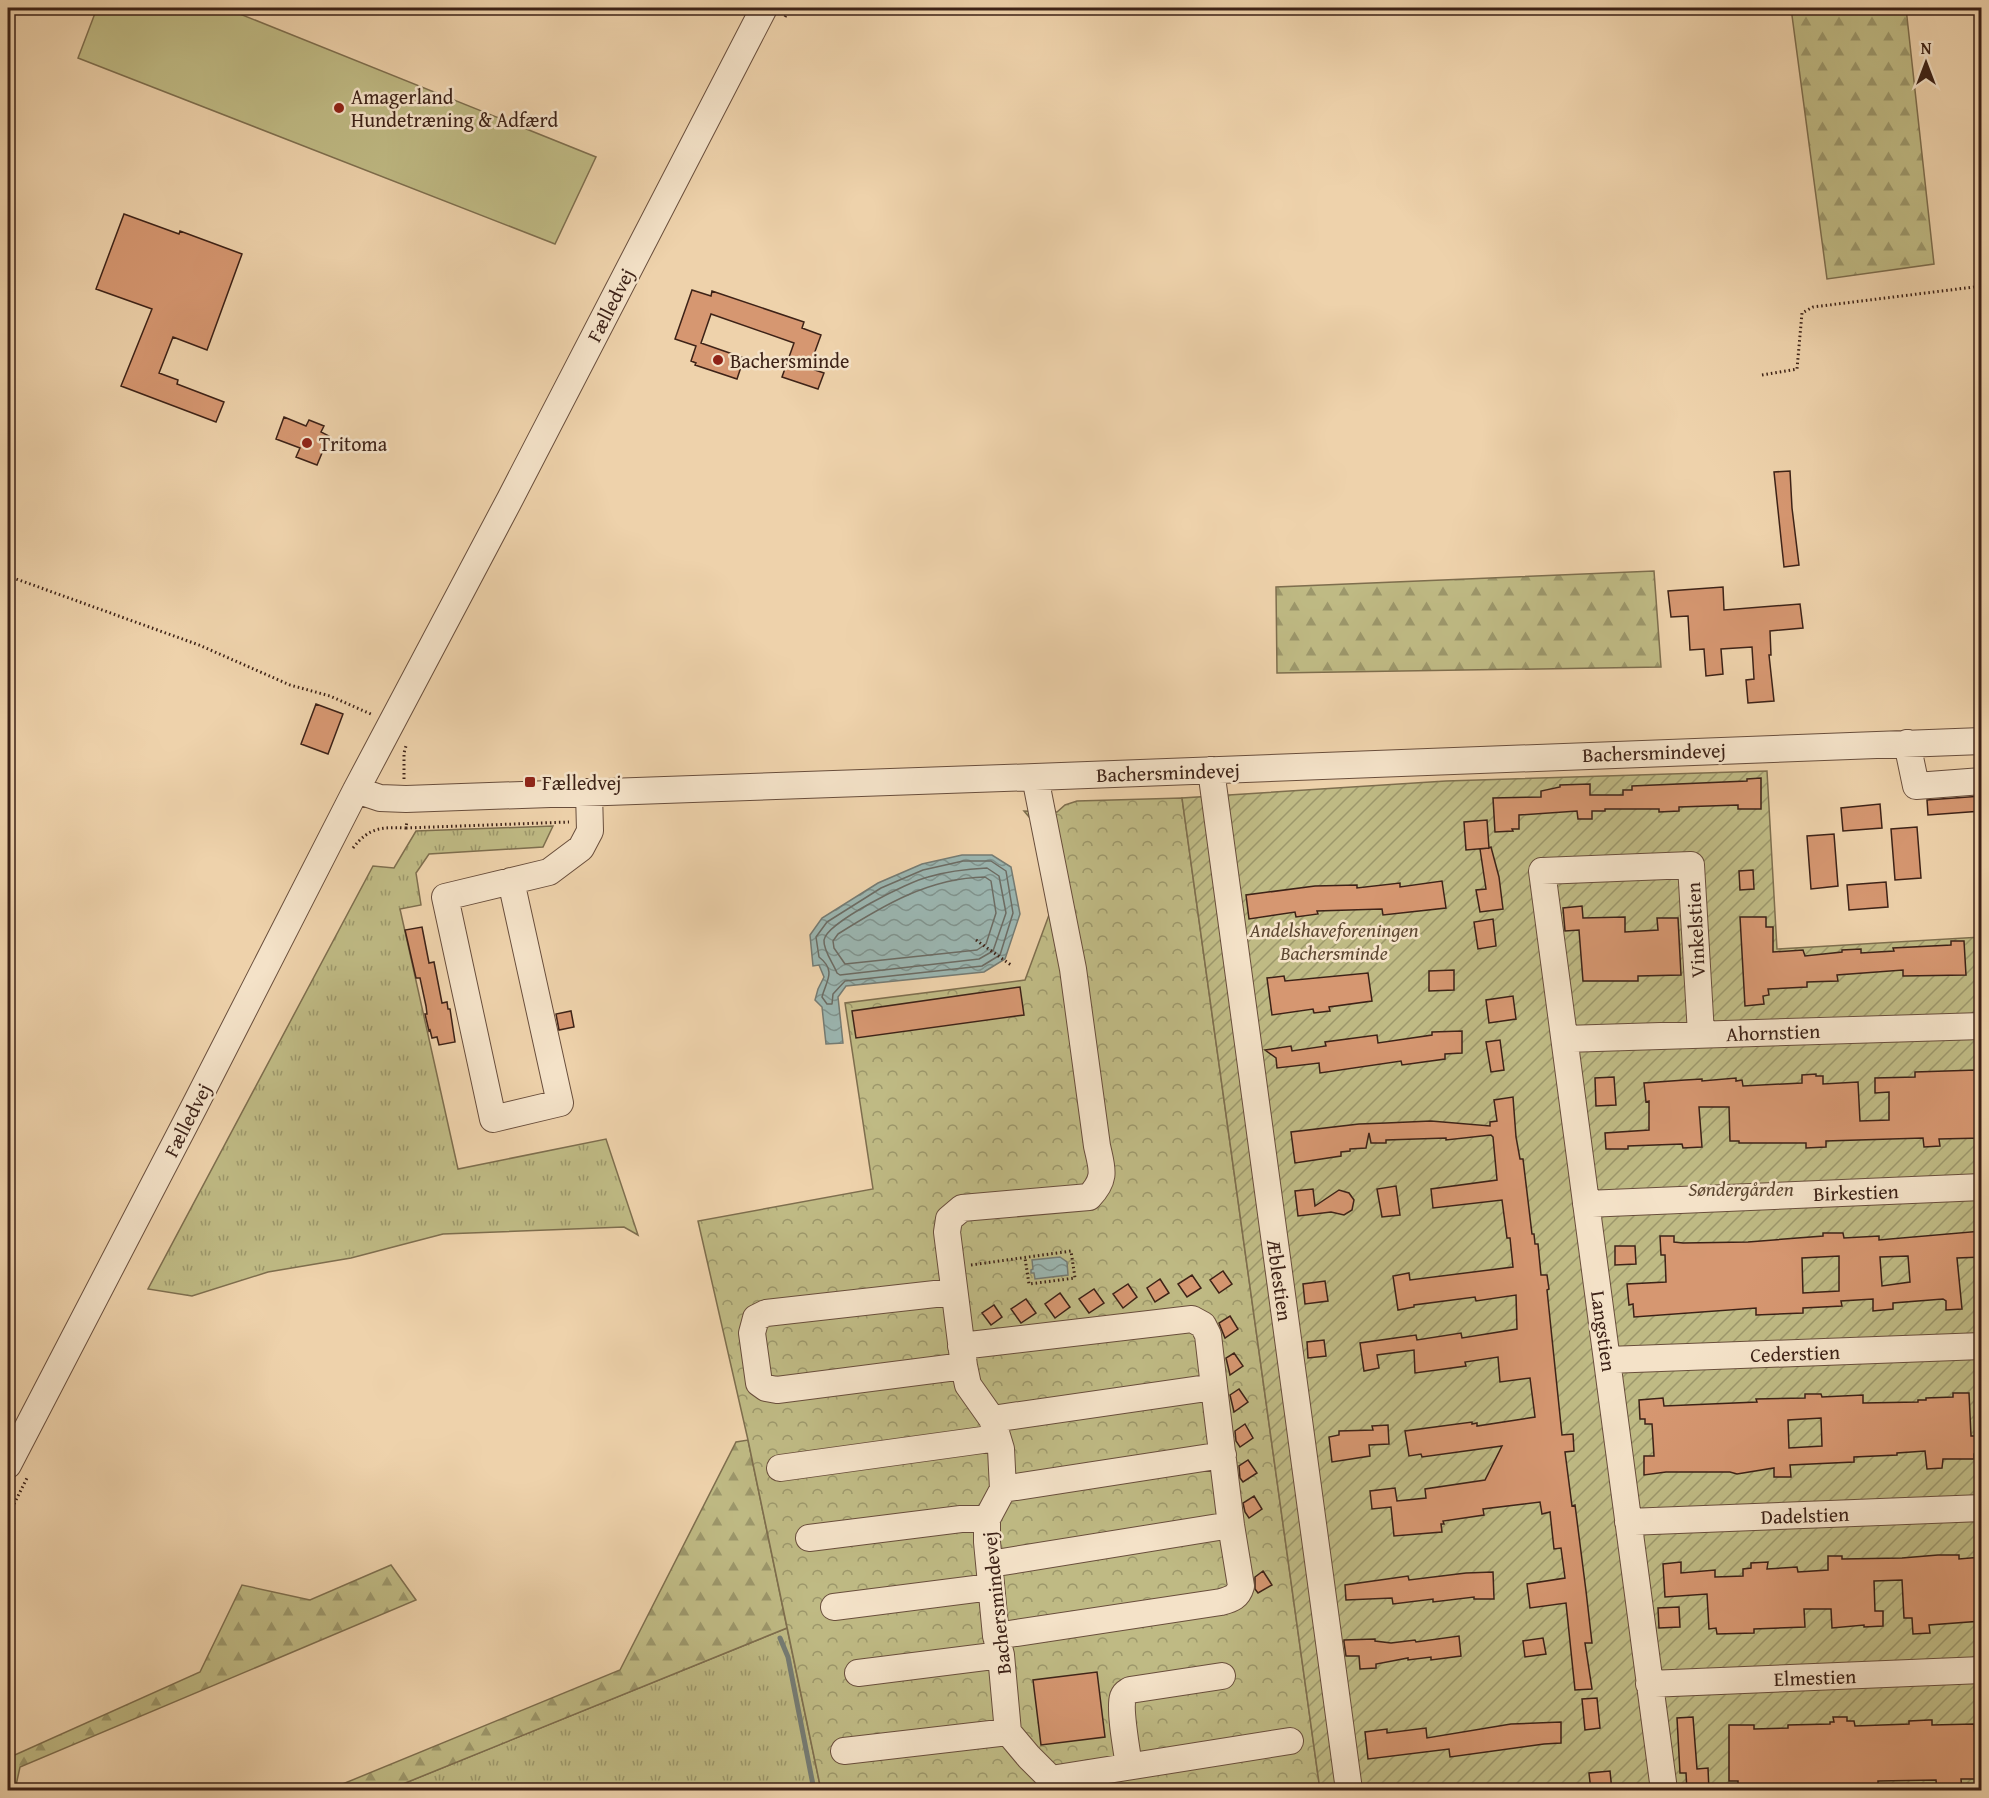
<svg xmlns="http://www.w3.org/2000/svg" width="1989" height="1798" font-family="'Gentium Book Plus',serif">
  <defs>
    <pattern id="grass-tufts" width="24" height="20" patternUnits="userSpaceOnUse" patternTransform="scale(1.5)"><rect width="24" height="20" fill="#bfba84"/><path d="M3 7l-1-3M5 7V3M7 7l1-3M15 17l-1-3M17 17v-4M19 17l1-3" fill="none" stroke="#9c976b"/></pattern>
    <pattern id="forest-firs" width="22" height="20" patternUnits="userSpaceOnUse" patternTransform="scale(1.5)"><rect width="22" height="20" fill="#bfba84"/><path d="M5 1l3.5 6h-7zM16 11l3.5 6h-7z" fill="#9c976b"/></pattern>
    <pattern id="park-crowns" width="20" height="18" patternUnits="userSpaceOnUse" patternTransform="scale(1.5)"><rect width="20" height="18" fill="#bfba84"/><path d="M2 6a3 3 0 1 1 6 0M12 15a3 3 0 1 1 6 0" fill="none" stroke="#9c976b"/></pattern>
    <pattern id="garden-furrows" width="10" height="10" patternUnits="userSpaceOnUse" patternTransform="scale(1.5)"><rect width="10" height="10" fill="#bfba84"/><path d="M-1 1l2-2M0 10L10 0M9 11l2-2" fill="none" stroke="#9c976b"/></pattern>
    <pattern id="water-waves" width="16" height="10" patternUnits="userSpaceOnUse" patternTransform="scale(1.5)"><rect width="16" height="10" fill="#9bb6b1"/><path d="M0 5q4-4 8 0t8 0" fill="none" stroke="#80948f"/></pattern>
  </defs>
  <rect width="100%" height="100%" fill="#eed2ab"/>
  <filter id="stains"><feTurbulence type="fractalNoise" baseFrequency=".00333" numOctaves="4"/><feColorMatrix values="0 0 0 0 .2 0 0 0 0 .09 0 0 0 0 .02 0 0 0 .5 -.17"/></filter>
  <radialGradient id="worn" r=".72"><stop offset=".6" stop-color="#630" stop-opacity="0"/><stop offset="1" stop-color="#630" stop-opacity=".3"/></radialGradient>
  <path fill="url(#grass-tufts)" stroke="#7e6e4e" stroke-width="1.5" d="M553,826L543,847L429,854L416,873L421,905L400,909L458,1169L606,1139L638,1235L624,1227L443,1234L351,1258L268,1272L192,1296L148,1289L373,866L394,868L416,831Z
    M787,1628L821,1790H388Z"/>
  <path fill="url(#forest-firs)" stroke="#7e6e4e" stroke-width="1.5" d="M1791,8H1906L1934,264L1827,279Z
    M1654,571L1661,667L1277,673L1276,587Z
    M748,1440L787,1628L388,1790H328L620,1670L736,1442Z
    M391,1565L416,1600L20,1767L15,1790H8V1758L200,1672L242,1585L310,1600Z"/>
  <path fill="url(#park-crowns)" stroke="#7e6e4e" stroke-width="1.5" d="M1182,798L1320,1790H821L748,1440L698,1221L873,1189L845,1003L1025,980L1049,915L1035,824L1024,811L1057,812L1065,805L1077,801Z"/>
  <path fill="url(#garden-furrows)" stroke="#7e6e4e" stroke-width="1.5" d="M1767,771L1777,949L1981,937V1790H1320L1182,798L1446,781Z"/>
  <path fill="#bfba84" stroke="#7e6e4e" stroke-width="1.5" d="M97,8H225L596,157L555,244L78,58Z"/>
  <path fill="url(#water-waves)" stroke="#757b73" stroke-width="1.5" d="M962,855H992L1011,867L1020,914L1005,959L984,972L846,986L838,997L843,1043L826,1044L822,1007L815,1000L818,989L824,977L819,965L813,966L810,935L822,918L878,883L922,864Z
    M1060,1257L1067,1262L1068,1275L1035,1279L1034,1273H1031V1270L1033,1269L1032,1260Z"/>
  <g fill="none" stroke-linecap="round" stroke-linejoin="round">
    <path stroke="#6c6c64" stroke-width="1.5" d="M963,861H991L1006,871L1013,913L1000,955L982,966L845,981L833,994L832,1004H827L822,997C826,981 837,971 819,957L816,937L827,922L881,888L923,870Z
      M987,868L999,876L1006,913L993,951L979,959L840,975L837,973C833,963 823,950 824,940C827,922 910,881 928,877C948,871 967,869 987,868Z
      M985,877L991,881L996,913L986,944L977,950L845,964L834,948L833,941L838,934C884,905 929,878 985,877Z"/>
    <path stroke="#757b73" stroke-width="5" d="M780,1638L788,1657L814,1790"/>
  </g>
  <path fill="#d69771" stroke="#3d2217" stroke-width="1.5" fill-rule="evenodd" d="M124,214L179,234L180,231L242,254L207,350L173,337L159,373L178,380L177,384L224,402L216,422L121,386L152,309L96,289Z
    M692,290L711,296L712,291L804,322L802,328L821,335L809,368L824,373L818,389L782,377L794,343L711,314L701,343L744,358L737,379L695,365L696,363L691,361L696,346L675,339Z
    M284,417L306,426L309,420L324,426L321,432L329,436L317,465L296,457L300,448L276,439Z
    M1790,471L1792,508L1799,565L1784,567L1774,472Z
    M1723,587L1724,610L1800,604L1803,628L1770,631L1771,655H1769L1774,701L1748,703L1746,680L1754,679L1752,647L1721,649L1723,674L1706,676L1704,649L1690,650L1688,616L1671,617L1668,591Z
    M316,704L343,714L328,754L301,744Z
    M1761,778V809H1738V805L1679,807V811L1659,812V809H1605V811H1592V819H1578L1577,811L1519,815V829H1512L1513,831L1495,832L1493,798L1541,797V791L1560,787V785L1590,784V795H1623V790H1632V786L1747,781V779Z
    M1982,796V811L1928,815L1927,800Z
    M1880,804L1882,828L1843,831L1841,808Z
    M1487,820L1489,848L1491,847L1499,877L1503,909L1480,912L1476,890L1486,889L1480,849L1489,848L1466,850L1464,822Z
    M1917,827L1921,878L1895,880L1891,829Z
    M1834,834L1838,886L1811,889L1807,836Z
    M1753,870L1754,889L1740,890L1739,871Z
    M1442,881L1446,908L1383,915L1382,909L1317,911L1318,914L1296,917L1295,912L1249,919L1246,895L1315,886L1357,885V888L1400,883V887Z
    M1886,882L1888,907L1849,910L1847,885Z
    M1582,906L1583,918L1625,917V932L1658,930L1657,918H1678L1681,975L1638,976V981H1583L1579,930L1565,931L1563,908Z
    M1740,917H1766V927H1773V952L1803,950L1805,956L1842,952V950L1861,949V953L1894,951L1893,948L1951,945V941H1964L1966,975L1903,976V970L1837,975L1838,981L1807,982V987L1768,989L1769,995L1763,996L1764,1004L1745,1006Z
    M1493,919L1496,946L1478,949L1474,922Z
    M422,927L429,963L434,962L442,1003L447,1002L448,1009H450L455,1042L439,1045L437,1037L432,1038L430,1030L429,1031L425,1014H427L426,1006L420,978H416L405,930Z
    M1454,970V990L1429,991V971Z
    M1368,973L1372,1001L1329,1007L1330,1011L1314,1013L1313,1009L1272,1015L1267,978L1284,976L1285,981Z
    M1020,987L1024,1015L856,1038L852,1011Z
    M1513,996L1516,1019L1489,1023L1486,1000Z
    M571,1011L574,1027L559,1030L556,1014Z
    M1462,1031V1053L1445,1054V1059L1402,1065L1401,1061L1320,1073L1319,1063L1277,1068L1276,1058L1265,1050L1291,1046L1292,1051L1326,1046L1325,1042L1377,1035L1378,1043L1432,1035V1032Z
    M1500,1040L1504,1070L1491,1072L1486,1042Z
    M1977,1070L1982,1112V1138L1939,1139L1940,1146L1924,1147L1923,1138L1826,1141V1147L1806,1148V1143H1739V1141H1730L1729,1107H1699L1702,1147L1683,1148L1682,1144L1628,1146V1149H1606L1605,1133L1649,1130V1101L1646,1102L1644,1083L1685,1080L1702,1079V1081L1736,1078V1081L1742,1080L1743,1086L1802,1083V1075L1816,1074V1076H1823V1084L1858,1082L1860,1121L1889,1120V1092L1875,1093V1078L1915,1077V1072Z
    M1614,1077L1616,1105L1596,1106L1595,1078Z
    M1513,1097L1516,1137L1520,1159H1523L1532,1234H1534L1535,1244H1538L1541,1275H1547L1549,1289L1547,1290L1562,1435L1573,1434L1574,1451L1565,1452L1572,1506L1575,1505L1586,1591L1592,1643H1585L1592,1689L1575,1690L1566,1603L1530,1608L1527,1584L1565,1578L1561,1548L1554,1549L1550,1512L1542,1514L1540,1502L1483,1509L1484,1515L1443,1521L1444,1524H1441L1442,1532L1394,1536L1391,1507L1372,1509L1370,1491L1395,1488L1397,1501L1426,1498L1425,1489L1485,1480L1502,1446L1422,1457L1421,1454L1409,1456L1405,1431L1472,1422V1424L1477,1423V1426L1535,1417L1530,1378L1500,1382L1498,1357L1465,1362L1466,1366L1415,1373L1414,1350L1377,1355L1379,1368L1364,1371L1360,1343L1416,1335L1417,1340L1461,1333L1462,1338L1517,1329L1516,1295L1476,1301L1475,1297L1414,1305V1307L1398,1310L1393,1276L1409,1273L1410,1280L1513,1267L1510,1238H1507L1502,1200L1433,1208L1431,1189L1497,1180L1493,1137L1491,1135L1446,1140V1138L1386,1140V1143H1371L1369,1133L1366,1148L1350,1149V1151L1341,1152V1156L1295,1163L1291,1132L1359,1124L1386,1123L1431,1121L1490,1126V1122L1497,1121L1494,1100Z
    M1396,1186L1400,1215L1382,1217L1377,1189Z
    M1313,1189L1315,1206L1339,1190L1349,1193L1354,1200L1352,1210L1344,1215L1331,1212L1298,1216L1295,1191Z
    M1982,1231V1257L1957,1258L1962,1309L1946,1310V1301L1943,1299L1893,1303V1309L1873,1311V1299L1841,1301L1842,1306L1803,1308V1313L1756,1315V1308L1634,1317L1633,1304L1629,1305L1627,1284L1666,1282L1665,1255H1661L1660,1236H1674V1242L1683,1243L1748,1242L1823,1236V1233H1843L1844,1238L1879,1236V1240ZM1839,1256V1291L1803,1293L1802,1258ZM1908,1256L1910,1282L1882,1286L1880,1257Z
    M1615,1246H1635L1636,1264L1615,1265Z
    M1223,1271L1232,1284L1219,1293L1210,1280Z
    M1192,1275L1201,1288L1187,1297L1178,1284Z
    M1160,1279L1169,1293L1155,1302L1147,1288Z
    M1325,1281L1328,1301L1305,1304L1303,1284Z
    M1128,1284L1137,1297L1123,1308L1113,1294Z
    M1094,1289L1104,1303L1089,1313L1079,1299Z
    M1060,1293L1070,1307L1055,1318L1045,1304Z
    M1026,1299L1036,1313L1021,1323L1011,1309Z
    M994,1305L1002,1317L991,1325L982,1313Z
    M1230,1316L1238,1329L1225,1338L1219,1323Z
    M1324,1340L1326,1356L1308,1358L1307,1342Z
    M1234,1353L1243,1366L1230,1375L1226,1358Z
    M1239,1389L1248,1402L1234,1412L1230,1395Z
    M1953,1393H1969L1971,1436H1982V1454H1974V1459H1943L1942,1468L1927,1469L1925,1451L1897,1453V1455L1854,1457V1462L1790,1465L1791,1477H1774V1468L1737,1474L1730,1472H1666L1644,1475V1456H1654L1652,1424H1645V1419H1640L1639,1400L1663,1398L1664,1406L1757,1402L1756,1399L1805,1398V1394H1821L1822,1397L1863,1395V1403L1918,1402V1400H1926V1398L1953,1397ZM1821,1418L1822,1446L1789,1448L1788,1420Z
    M1245,1424L1253,1438L1240,1447L1236,1441L1235,1431Z
    M1388,1425L1389,1444L1369,1445L1370,1456L1332,1462L1329,1437L1339,1435V1431L1373,1430L1372,1426Z
    M1248,1460L1257,1473L1243,1482L1240,1478L1239,1466Z
    M1254,1496L1262,1509L1249,1518L1245,1512L1243,1503Z
    M1938,1555H1959V1559L1982,1557V1621L1929,1625L1930,1633L1913,1634L1912,1618H1904L1902,1580L1874,1581L1875,1611H1883V1626L1864,1627V1625L1832,1628L1831,1609H1804L1805,1627L1754,1629V1633L1717,1634L1716,1628L1709,1629L1707,1594L1665,1597L1663,1564L1681,1562V1573L1715,1570V1577L1743,1576V1569L1751,1568V1563L1768,1562L1767,1569L1797,1567L1798,1572L1828,1570V1556H1842V1559L1902,1558Z
    M1263,1571L1272,1585L1258,1593L1255,1589V1577Z
    M1493,1572L1494,1599H1474V1597L1433,1602V1599L1393,1604L1392,1598L1346,1600L1345,1585L1408,1576L1409,1580L1466,1573Z
    M1679,1607L1680,1627L1659,1628L1658,1608Z
    M1459,1636L1461,1656L1431,1660V1657L1408,1660V1658L1376,1664V1668L1360,1669L1359,1656H1346L1344,1642V1640L1375,1639V1641L1391,1643L1415,1640L1416,1642Z
    M1543,1638L1546,1654L1525,1657L1523,1641Z
    M1097,1672L1105,1737L1041,1745L1033,1680Z
    M1597,1698L1600,1728L1585,1730L1582,1699Z
    M1693,1717L1697,1769L1708,1768L1709,1791H1687L1686,1773H1680L1677,1718Z
    M1833,1717H1847V1721H1854L1855,1726L1909,1724V1721L1929,1720H1932V1725L1974,1724L1977,1758H1982V1779H1961L1962,1791H1937L1936,1780L1878,1781V1791H1738V1781H1729V1725H1754V1729L1788,1728V1725L1830,1724V1722H1834Z
    M1561,1722V1743L1544,1744L1450,1757L1449,1749L1368,1759L1365,1732L1387,1729V1733L1426,1728L1427,1738L1511,1724Z
    M1610,1771L1612,1791H1591L1589,1773Z"/>
  <g fill="none" stroke-linecap="round" stroke-linejoin="round">
    <defs>
      <path id="minor" d="M1907,743L1916,786L1982,781
        M1211,770L1349,1790
        M1035,777L1073,969L1097,1146C1102,1169 1107,1178 1089,1197L962,1208L949,1219L947,1232L964,1366L968,1385L992,1419L1001,1449L1003,1489L987,1519V1542L996,1636L1001,1655L1008,1732L1029,1757L1051,1779L1053,1790
        M356,790L380,798L406,799L1035,777L1982,741
        M511,881L560,1103L493,1119L445,897L549,872L581,848L590,831L589,792
        M1565,1039L1982,1026
        M1586,1204L1982,1187
        M953,1292L766,1313L756,1318L752,1333L759,1383L766,1388L777,1390L964,1366
        M961,1346L1192,1319L1203,1325L1208,1335L1214,1387
        M1608,1360L1982,1346
        M992,1419L1214,1387L1231,1525L1241,1586C1238,1597 1232,1599 1221,1602L996,1636
        M8,1465L194,1107L356,790L510,499L764,8
        M780,1468L997,1438
        M1003,1489L1223,1455
        M1628,1522L1982,1508
        M809,1538L961,1519H987
        M990,1564L1231,1525
        M834,1607L991,1587
        M858,1673L1001,1655
        M1649,1684L1982,1670
        M844,1751L1008,1732
        M1129,1766C1127,1752 1119,1709 1123,1697C1125,1692 1126,1693 1130,1690L1222,1676
        M1051,1779L1290,1741
        M1664,1790L1542,871L1691,865L1701,1034"/>
    </defs>
    <use href="#minor" stroke="#694e3c" stroke-width="28"/>
    <path stroke="#3d2217" stroke-width="3" stroke-dasharray="1.5 3" stroke-linecap="butt" d="M785,17L790,8
      M1762,375L1797,369L1802,313L1813,307L1982,286
      M8,576L199,645L290,685L330,696L373,715
      M404,779V753L406,746
      M406,828L569,822
      M353,848C369,827 382,827 406,828L407,821
      M976,940L1011,965
      M971,1265L1071,1251L1075,1278L1029,1284L1025,1258
      M8,1516L27,1478"/>
    <use href="#minor" stroke="#f4e2c8" stroke-width="26"/>
  </g>
  <g fill="#8f2418" stroke="#f4e2c8" stroke-width="2">
    <circle cx="339" cy="108" r="6"/>
    <circle cx="718" cy="360" r="6"/>
    <circle cx="307" cy="443" r="6"/>
    <rect x="524" y="776" width="12" height="12" rx="3"/>
  </g>
  <g text-anchor="middle" dominant-baseline="central" stroke-width="5" stroke-linejoin="round" paint-order="stroke">
    <g font-size="20" fill="#3d2217" stroke="#f4e2c8" text-anchor="start">
      <text x="351" y="96">Amagerland<tspan x="351" dy="23">Hundetræning &amp; Adfærd</tspan></text>
      <text x="730" y="360">Bachersminde</text>
      <text x="319" y="443">Tritoma</text>
      <text x="542" y="782">Fælledvej</text>
    </g>
    <g font-size="20" fill="#3d2217" stroke="#f4e2c8">
      <text transform="translate(610 305) rotate(-63)">Fælledvej</text>
      <text transform="translate(1654 752) rotate(-2)">Bachersmindevej</text>
      <text transform="translate(1168 772) rotate(-2)">Bachersmindevej</text>
      <text transform="translate(1695 930) rotate(-93)">Vinkelstien</text>
      <text transform="translate(1773 1032) rotate(-2)">Ahornstien</text>
      <text transform="translate(187 1120) rotate(-63)">Fælledvej</text>
      <text transform="translate(1856 1192) rotate(-2)">Birkestien</text>
      <text transform="translate(1280 1280) rotate(82)">Æblestien</text>
      <text transform="translate(1604 1331) rotate(82)">Langstien</text>
      <text transform="translate(1795 1353) rotate(-2)">Cederstien</text>
      <text transform="translate(1805 1515) rotate(-2)">Dadelstien</text>
      <text transform="translate(996 1603) rotate(-96)">Bachersmindevej</text>
      <text transform="translate(1815 1677) rotate(-2)">Elmestien</text>
    </g>
    <g font-size="20" font-style="italic" fill="#5e4832" stroke="#f4e2c8">
      <text x="1334" y="929">Andelshaveforeningen<tspan x="1334" dy="23">Bachersminde</tspan></text>
      <text x="1741" y="1188">Søndergården</text>
    </g>
  </g>
  <rect width="1989" height="1798" fill="none" stroke="#eed2ab" stroke-width="30"/>
  <rect x="9" y="9" width="1971" height="1780" fill="none" stroke="#3d2217" stroke-width="3"/>
  <rect x="15" y="15" width="1959" height="1768" fill="none" stroke="#3d2217" stroke-width="1.5"/>
  <g transform="translate(1926 63)" stroke="#f4e2c8" stroke-width="4.5" paint-order="stroke">
  <path d="M0-4.5L10 22L0 15L-10 22Z" fill="#3d2217"/>
  <text y="-9" font-size="16" font-weight="bold" text-anchor="middle" fill="#3d2217">N</text>
  </g>
  <rect width="100%" height="100%" filter="url(#stains)"/>
  <rect width="100%" height="100%" fill="url(#worn)"/>
</svg>
